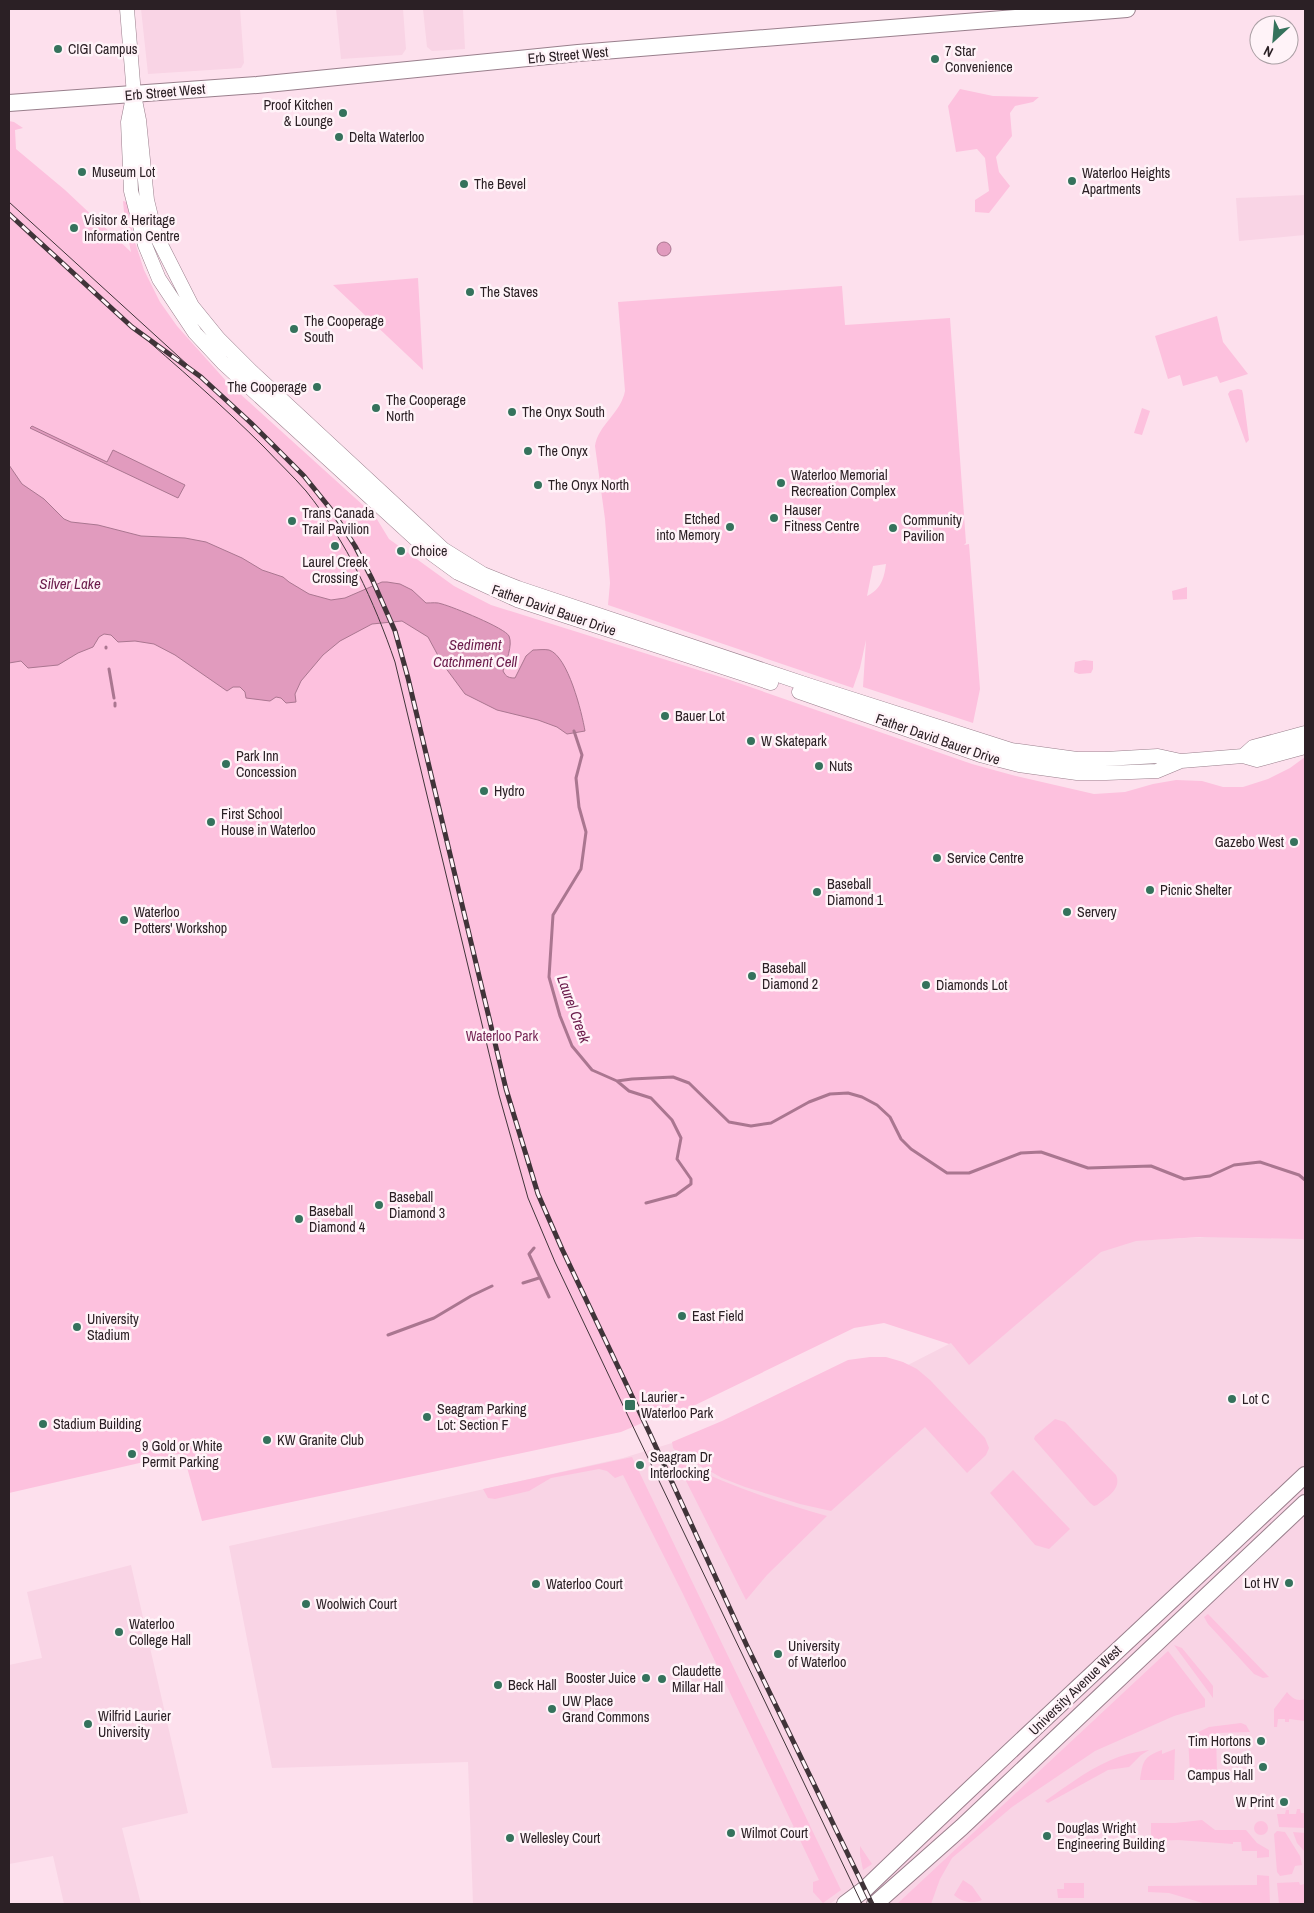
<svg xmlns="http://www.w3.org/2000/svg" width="1314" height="1913" font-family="'Archivo Narrow',sans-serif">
  <rect width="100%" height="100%" fill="#fde0ed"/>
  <path fill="#f9d4e5" d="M141,9H240L244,63L241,68L148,74Z
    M336,9H403L406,49L402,55L341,59Z
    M423,9H463L465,49L432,51L427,47Z
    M1305,195V235L1239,241L1236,198Z
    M1305,1232V1904H876L863,1878L830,1904H473L468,1762L272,1768L229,1546L623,1458L672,1443L711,1435L904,1367L949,1344L1086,1243Z
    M131,1565L188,1813L122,1828L141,1904H64L53,1856L9,1864V1665L42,1658L27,1592Z"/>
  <path fill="#fdc1de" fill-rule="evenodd" d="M960,89L993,96L1039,97L1033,102L1015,106L1010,113L1012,136L996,157L999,172L1010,186L989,213L975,212V200L989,191L985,158L977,149L956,152L948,106Z
    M9,121L14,122L23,128L15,130L16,149L65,190L131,252L125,223L123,201L127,202L134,239L144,270L160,302L177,326L227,382L375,516L389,539L454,586L491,605L727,679L972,764L1012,775L1094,794L1125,792L1153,784L1176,780L1202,781L1223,787H1243L1268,779L1290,768L1305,757V1241L1303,1239L1200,1237L1136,1241L1101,1252L969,1365L951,1343L949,1344L884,1323L854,1328L687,1409L668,1412L621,1432L202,1521L183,1453L9,1493Z
    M418,278L423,370L333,285Z
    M842,286L845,325L950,318L966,543L964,545L969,544L980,689L973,723L863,687L866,640L860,668L853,688L608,605L610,583L605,519L595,446C598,425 621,413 625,391L618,302ZM886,564C884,579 881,589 867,596L873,566Z
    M1217,316L1223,342L1248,374L1220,383L1217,376L1183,386L1180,375L1168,379L1155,336Z
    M1238,389L1242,390L1243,394L1249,440L1246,443L1228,394L1230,391Z
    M1142,408L1150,411L1142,435L1134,433Z
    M1187,587V599L1173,600L1172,591Z
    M1084,660L1093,661V669L1091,673L1079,674L1074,672L1075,662Z
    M870,1357H886L903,1362L917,1369L930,1380L985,1438L989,1448L986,1455L967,1473L925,1427L831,1511L800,1504L745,1487L722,1478L678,1453L673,1448L672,1442L722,1421L848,1360Z
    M1055,1419L1065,1422L1116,1475C1122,1489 1107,1497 1097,1505L1094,1506L1090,1503L1034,1439L1035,1436Z
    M632,1457L841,1890L823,1903L813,1892V1882L819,1880L683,1594L623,1475L615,1478L607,1471L599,1469L551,1478L529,1491L495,1499L488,1498L483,1489Z
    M680,1462C728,1485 776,1502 827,1516L767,1575L746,1600L679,1467L678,1463Z
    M1013,1470L1070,1529L1049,1549L1035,1545L990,1493Z
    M1208,1614L1269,1677L1263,1678L1254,1674L1208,1624L1204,1617Z
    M1174,1645L1182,1648L1210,1682L1213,1686V1698Z
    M1168,1651L1205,1699V1707L1174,1716L1095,1751L1012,1807L952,1858L940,1879L931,1904H897Z
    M1287,1692C1292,1698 1297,1702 1305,1699V1721L1289,1719V1722H1285V1719H1278L1277,1727H1274V1709Z
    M1241,1723L1246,1725L1250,1732L1216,1733L1217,1774H1190L1188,1737L1209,1727Z
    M1175,1749L1174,1780H1140C1143,1761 1143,1757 1162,1750V1754Z
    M1149,1750L1141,1755L1129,1767L1108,1770L1048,1803L1045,1801C1080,1777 1106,1755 1149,1750Z
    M1297,1809H1300L1301,1813H1305V1828L1279,1827L1277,1814H1285L1286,1810H1289V1814H1296Z
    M1202,1820L1215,1830H1246L1257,1843L1269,1850V1857L1257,1858V1851H1242L1241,1842H1233V1844L1178,1840L1154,1841L1151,1835V1823H1175Z
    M1254 1828a7 7 0 1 1 14 0a7 7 0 1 1-14 0Z
    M1277,1831L1285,1832L1300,1856L1302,1865L1295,1866L1292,1874L1280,1876L1277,1872L1274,1834Z
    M1293,1832L1305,1833V1852L1297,1843Z
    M860,1846L872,1864L863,1870L860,1855Z
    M1257,1875L1269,1876L1270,1904H1206L1169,1893L1148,1892V1886L1257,1885Z
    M963,1880L972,1886L982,1900C973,1904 961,1902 954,1895Z
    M1299,1882L1300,1885L1305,1884V1904H1279L1277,1883Z
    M1064,1883H1084V1898H1058L1057,1889H1064Z"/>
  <path fill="#e19bbe" stroke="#aa7690" d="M657 249a7 7 0 1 1 14 0a7 7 0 1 1-14 0Z
    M32,426L107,462L113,450L185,485L178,498L30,428Z
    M9,465L22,484L44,499L64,519L71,522L98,525L141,536L185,538L206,542L242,558L262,570L283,577L289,582L309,594L331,600L345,598L382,582H387L400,584L412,590L426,603C432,603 437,602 442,604C453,607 505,628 509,636C513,645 506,662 503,671C506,677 509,678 515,678L526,656L533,650C538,650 544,649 549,650C568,656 582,713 585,731L567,734L557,727L538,720L497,710L465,694L442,663L428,637L402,621L372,624L340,641L323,655L301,681L295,694L296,702L286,703L281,698L276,697L270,701L246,698L245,692L240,687H233L227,691L175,655L154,644L135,641L118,642L111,635L104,634L99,637L93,647L78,653L58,665L28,668L21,661L9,663Z"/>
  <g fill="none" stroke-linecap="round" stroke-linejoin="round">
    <path stroke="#aa7690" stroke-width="3" d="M106,647V648
      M109,669L114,698
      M115,703V706
      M574,731L582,755L576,778L579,807L586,832L581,869L553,915L549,977L560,1016L572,1046L592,1070L617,1081L632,1079L673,1077L689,1083L729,1122L751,1126L771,1123L809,1102L830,1094L848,1093L862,1097L877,1105L890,1117L901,1139L911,1149L947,1173H969L1021,1153L1041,1152L1088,1168L1151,1166L1184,1179L1210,1176L1234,1165L1260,1162L1299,1175L1305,1180
      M617,1081L629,1091L651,1098L672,1120L681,1138L677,1159L691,1179V1184L676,1195L646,1203
      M534,1248L529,1254L549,1297
      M523,1283L539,1278
      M388,1335L434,1318L471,1296L492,1286"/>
    <defs>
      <path id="tertiary" d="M127,9L134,95L139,120L147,200L155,233L192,306L218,338L252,372L443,549L483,574L518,588L808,685L1011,750L1077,759H1105L1158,756L1181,761L1243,756L1253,747L1305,733
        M132,102L128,122L131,191L145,245L159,279L195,333L223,363L432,554L458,573L517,600L771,683
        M799,692L980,755L1019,765L1077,773H1106L1157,771L1181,761
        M1243,756L1257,760L1305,747"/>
      <path id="secondary" d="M9,103L257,85L578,53L1127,9
        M845,1904L865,1889C1010,1749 1159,1613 1305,1475
        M875,1904L962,1827L1305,1503"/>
    </defs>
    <use href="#tertiary" stroke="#997f8c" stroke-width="15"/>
    <use href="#secondary" stroke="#997f8c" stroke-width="18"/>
    <use href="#tertiary" stroke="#fff" stroke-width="14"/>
    <use href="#secondary" stroke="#fff" stroke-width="16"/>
    <path stroke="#403439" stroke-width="1" d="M9,202L201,377
      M132,327C177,366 222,405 264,447C278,462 293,476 306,491C347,542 374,601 395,662L499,1095L528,1198L555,1262L638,1437L862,1904
      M581,1289L664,1466"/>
    <defs>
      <path id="rail" d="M9,214L132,327L201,377L251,423L304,476L333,512L355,546L372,579L395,631L408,678L506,1089L538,1194L562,1249L650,1434L747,1646L872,1904"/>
    </defs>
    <use href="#rail" stroke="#403439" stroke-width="5"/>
    <use href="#rail" stroke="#fff3f8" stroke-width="3" stroke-dasharray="9" stroke-linecap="butt"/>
  </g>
  <g fill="#35725c" stroke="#fff3f8" stroke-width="2">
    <circle cx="58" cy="49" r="5"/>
    <circle cx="935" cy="59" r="5"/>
    <circle cx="343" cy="113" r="5"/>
    <circle cx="339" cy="137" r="5"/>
    <circle cx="82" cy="172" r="5"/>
    <circle cx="1072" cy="181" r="5"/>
    <circle cx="464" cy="184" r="5"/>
    <circle cx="74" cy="228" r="5"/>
    <circle cx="470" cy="292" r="5"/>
    <circle cx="294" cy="329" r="5"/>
    <circle cx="317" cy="387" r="5"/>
    <circle cx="376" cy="408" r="5"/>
    <circle cx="512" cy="412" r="5"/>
    <circle cx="528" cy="451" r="5"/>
    <circle cx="781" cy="483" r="5"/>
    <circle cx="538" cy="485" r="5"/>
    <circle cx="774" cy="518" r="5"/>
    <circle cx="292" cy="521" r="5"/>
    <circle cx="730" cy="527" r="5"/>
    <circle cx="893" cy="528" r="5"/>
    <circle cx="335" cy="546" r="5"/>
    <circle cx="401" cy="551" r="5"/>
    <circle cx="665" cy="716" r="5"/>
    <circle cx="751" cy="741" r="5"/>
    <circle cx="226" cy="764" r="5"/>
    <circle cx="819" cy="766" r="5"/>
    <circle cx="484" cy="791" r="5"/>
    <circle cx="211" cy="822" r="5"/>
    <circle cx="1294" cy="842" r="5"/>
    <circle cx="937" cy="858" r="5"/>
    <circle cx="1150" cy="890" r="5"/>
    <circle cx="817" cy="892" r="5"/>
    <circle cx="1067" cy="912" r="5"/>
    <circle cx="124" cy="920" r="5"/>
    <circle cx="752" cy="976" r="5"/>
    <circle cx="926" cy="985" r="5"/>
    <circle cx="379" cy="1205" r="5"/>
    <circle cx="299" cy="1219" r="5"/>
    <circle cx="682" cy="1316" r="5"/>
    <circle cx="77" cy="1327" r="5"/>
    <circle cx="1232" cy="1399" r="5"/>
    <rect x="624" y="1399" width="12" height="12" rx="2.5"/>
    <circle cx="427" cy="1417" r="5"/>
    <circle cx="43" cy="1424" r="5"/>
    <circle cx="267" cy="1440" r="5"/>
    <circle cx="132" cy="1454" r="5"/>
    <circle cx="640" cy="1465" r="5"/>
    <circle cx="1289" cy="1583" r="5"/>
    <circle cx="536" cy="1584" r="5"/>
    <circle cx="306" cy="1604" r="5"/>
    <circle cx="119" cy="1632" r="5"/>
    <circle cx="778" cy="1654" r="5"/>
    <circle cx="646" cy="1678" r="5"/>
    <circle cx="662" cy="1679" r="5"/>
    <circle cx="498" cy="1685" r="5"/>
    <circle cx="552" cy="1709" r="5"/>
    <circle cx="88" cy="1724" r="5"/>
    <circle cx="1261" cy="1741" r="5"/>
    <circle cx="1263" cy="1767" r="5"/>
    <circle cx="1284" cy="1802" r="5"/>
    <circle cx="731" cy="1833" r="5"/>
    <circle cx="1047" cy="1836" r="5"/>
    <circle cx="510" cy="1838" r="5"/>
  </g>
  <g text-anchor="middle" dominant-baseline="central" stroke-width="5" stroke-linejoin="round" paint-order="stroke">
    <g font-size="14" fill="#2b2025" stroke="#fff3f8" text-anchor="start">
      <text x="68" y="49">CIGI Campus</text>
      <text x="945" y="51">7 Star<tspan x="945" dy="16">Convenience</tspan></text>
      <text x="333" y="105" text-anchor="end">Proof Kitchen<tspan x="333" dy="16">&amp; Lounge</tspan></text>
      <text x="349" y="137">Delta Waterloo</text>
      <text x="92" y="172">Museum Lot</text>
      <text x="1082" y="173">Waterloo Heights<tspan x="1082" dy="16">Apartments</tspan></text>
      <text x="474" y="184">The Bevel</text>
      <text x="84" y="220">Visitor &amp; Heritage<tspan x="84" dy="16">Information Centre</tspan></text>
      <text x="480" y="292">The Staves</text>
      <text x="304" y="321">The Cooperage<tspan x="304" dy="16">South</tspan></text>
      <text x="307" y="387" text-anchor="end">The Cooperage</text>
      <text x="386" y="400">The Cooperage<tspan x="386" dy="16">North</tspan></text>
      <text x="522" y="412">The Onyx South</text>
      <text x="538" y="451">The Onyx</text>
      <text x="791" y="475">Waterloo Memorial<tspan x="791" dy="16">Recreation Complex</tspan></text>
      <text x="548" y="485">The Onyx North</text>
      <text x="784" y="510">Hauser<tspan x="784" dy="16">Fitness Centre</tspan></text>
      <text x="302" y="513">Trans Canada<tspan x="302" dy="16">Trail Pavilion</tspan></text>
      <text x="720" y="519" text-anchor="end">Etched<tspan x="720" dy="16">into Memory</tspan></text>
      <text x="903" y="520">Community<tspan x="903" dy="16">Pavilion</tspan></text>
      <text x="411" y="551">Choice</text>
      <text x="335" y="562" text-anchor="middle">Laurel Creek<tspan x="335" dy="16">Crossing</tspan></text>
      <text x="675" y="716">Bauer Lot</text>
      <text x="761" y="741">W Skatepark</text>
      <text x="236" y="756">Park Inn<tspan x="236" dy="16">Concession</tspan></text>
      <text x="829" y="766">Nuts</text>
      <text x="494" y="791">Hydro</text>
      <text x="221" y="814">First School<tspan x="221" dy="16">House in Waterloo</tspan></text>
      <text x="1284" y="842" text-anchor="end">Gazebo West</text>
      <text x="947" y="858">Service Centre</text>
      <text x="827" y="884">Baseball<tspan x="827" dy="16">Diamond 1</tspan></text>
      <text x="1160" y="890">Picnic Shelter</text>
      <text x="134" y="912">Waterloo<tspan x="134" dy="16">Potters' Workshop</tspan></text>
      <text x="1077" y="912">Servery</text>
      <text x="762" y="968">Baseball<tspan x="762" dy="16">Diamond 2</tspan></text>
      <text x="936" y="985">Diamonds Lot</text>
      <text x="389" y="1197">Baseball<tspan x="389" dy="16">Diamond 3</tspan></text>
      <text x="309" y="1211">Baseball<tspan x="309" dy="16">Diamond 4</tspan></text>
      <text x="692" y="1316">East Field</text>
      <text x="87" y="1319">University<tspan x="87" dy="16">Stadium</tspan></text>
      <text x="641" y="1397">Laurier -<tspan x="641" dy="16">Waterloo Park</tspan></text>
      <text x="1242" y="1399">Lot C</text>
      <text x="437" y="1409">Seagram Parking<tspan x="437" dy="16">Lot: Section F</tspan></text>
      <text x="53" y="1424">Stadium Building</text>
      <text x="277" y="1440">KW Granite Club</text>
      <text x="142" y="1446">9 Gold or White<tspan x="142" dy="16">Permit Parking</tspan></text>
      <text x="650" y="1457">Seagram Dr<tspan x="650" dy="16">Interlocking</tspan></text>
      <text x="1279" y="1583" text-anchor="end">Lot HV</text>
      <text x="546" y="1584">Waterloo Court</text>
      <text x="316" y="1604">Woolwich Court</text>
      <text x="129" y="1624">Waterloo<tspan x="129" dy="16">College Hall</tspan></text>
      <text x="788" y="1646">University<tspan x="788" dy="16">of Waterloo</tspan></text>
      <text x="672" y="1671">Claudette<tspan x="672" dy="16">Millar Hall</tspan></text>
      <text x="636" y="1678" text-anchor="end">Booster Juice</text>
      <text x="508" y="1685">Beck Hall</text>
      <text x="562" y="1701">UW Place<tspan x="562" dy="16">Grand Commons</tspan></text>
      <text x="98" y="1716">Wilfrid Laurier<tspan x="98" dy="16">University</tspan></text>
      <text x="1251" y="1741" text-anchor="end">Tim Hortons</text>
      <text x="1253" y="1759" text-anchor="end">South<tspan x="1253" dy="16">Campus Hall</tspan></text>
      <text x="1274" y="1802" text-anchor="end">W Print</text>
      <text x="1057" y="1828">Douglas Wright<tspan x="1057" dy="16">Engineering Building</tspan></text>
      <text x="741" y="1833">Wilmot Court</text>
      <text x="520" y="1838">Wellesley Court</text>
    </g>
    <g font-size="14" fill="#2b2025" stroke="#fff3f8">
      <text transform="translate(568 55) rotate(-5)">Erb Street West</text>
      <text transform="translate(165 92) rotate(-5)">Erb Street West</text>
      <text transform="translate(554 610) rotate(19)">Father David Bauer Drive</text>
      <text transform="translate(938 739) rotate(19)">Father David Bauer Drive</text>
      <text transform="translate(1075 1690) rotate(-44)">University Avenue West</text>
    </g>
    <g font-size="14" fill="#772756" stroke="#fff3f8">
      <text x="502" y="1036">Waterloo Park</text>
    </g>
    <g font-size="15" font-style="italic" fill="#6b1b4b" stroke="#fff3f8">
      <text x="70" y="583">Silver Lake</text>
      <text x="475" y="644">Sediment<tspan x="475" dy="17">Catchment Cell</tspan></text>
      <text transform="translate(574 1009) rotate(70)">Laurel Creek</text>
    </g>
  </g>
  <rect width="1314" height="1913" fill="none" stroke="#2b2025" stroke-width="20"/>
  <g transform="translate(1274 40) rotate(206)"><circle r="24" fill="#fff3f8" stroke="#aa9fa4"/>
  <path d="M0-4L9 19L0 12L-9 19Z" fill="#35725c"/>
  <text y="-8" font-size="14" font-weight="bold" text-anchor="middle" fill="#2b2025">N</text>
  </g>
</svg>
